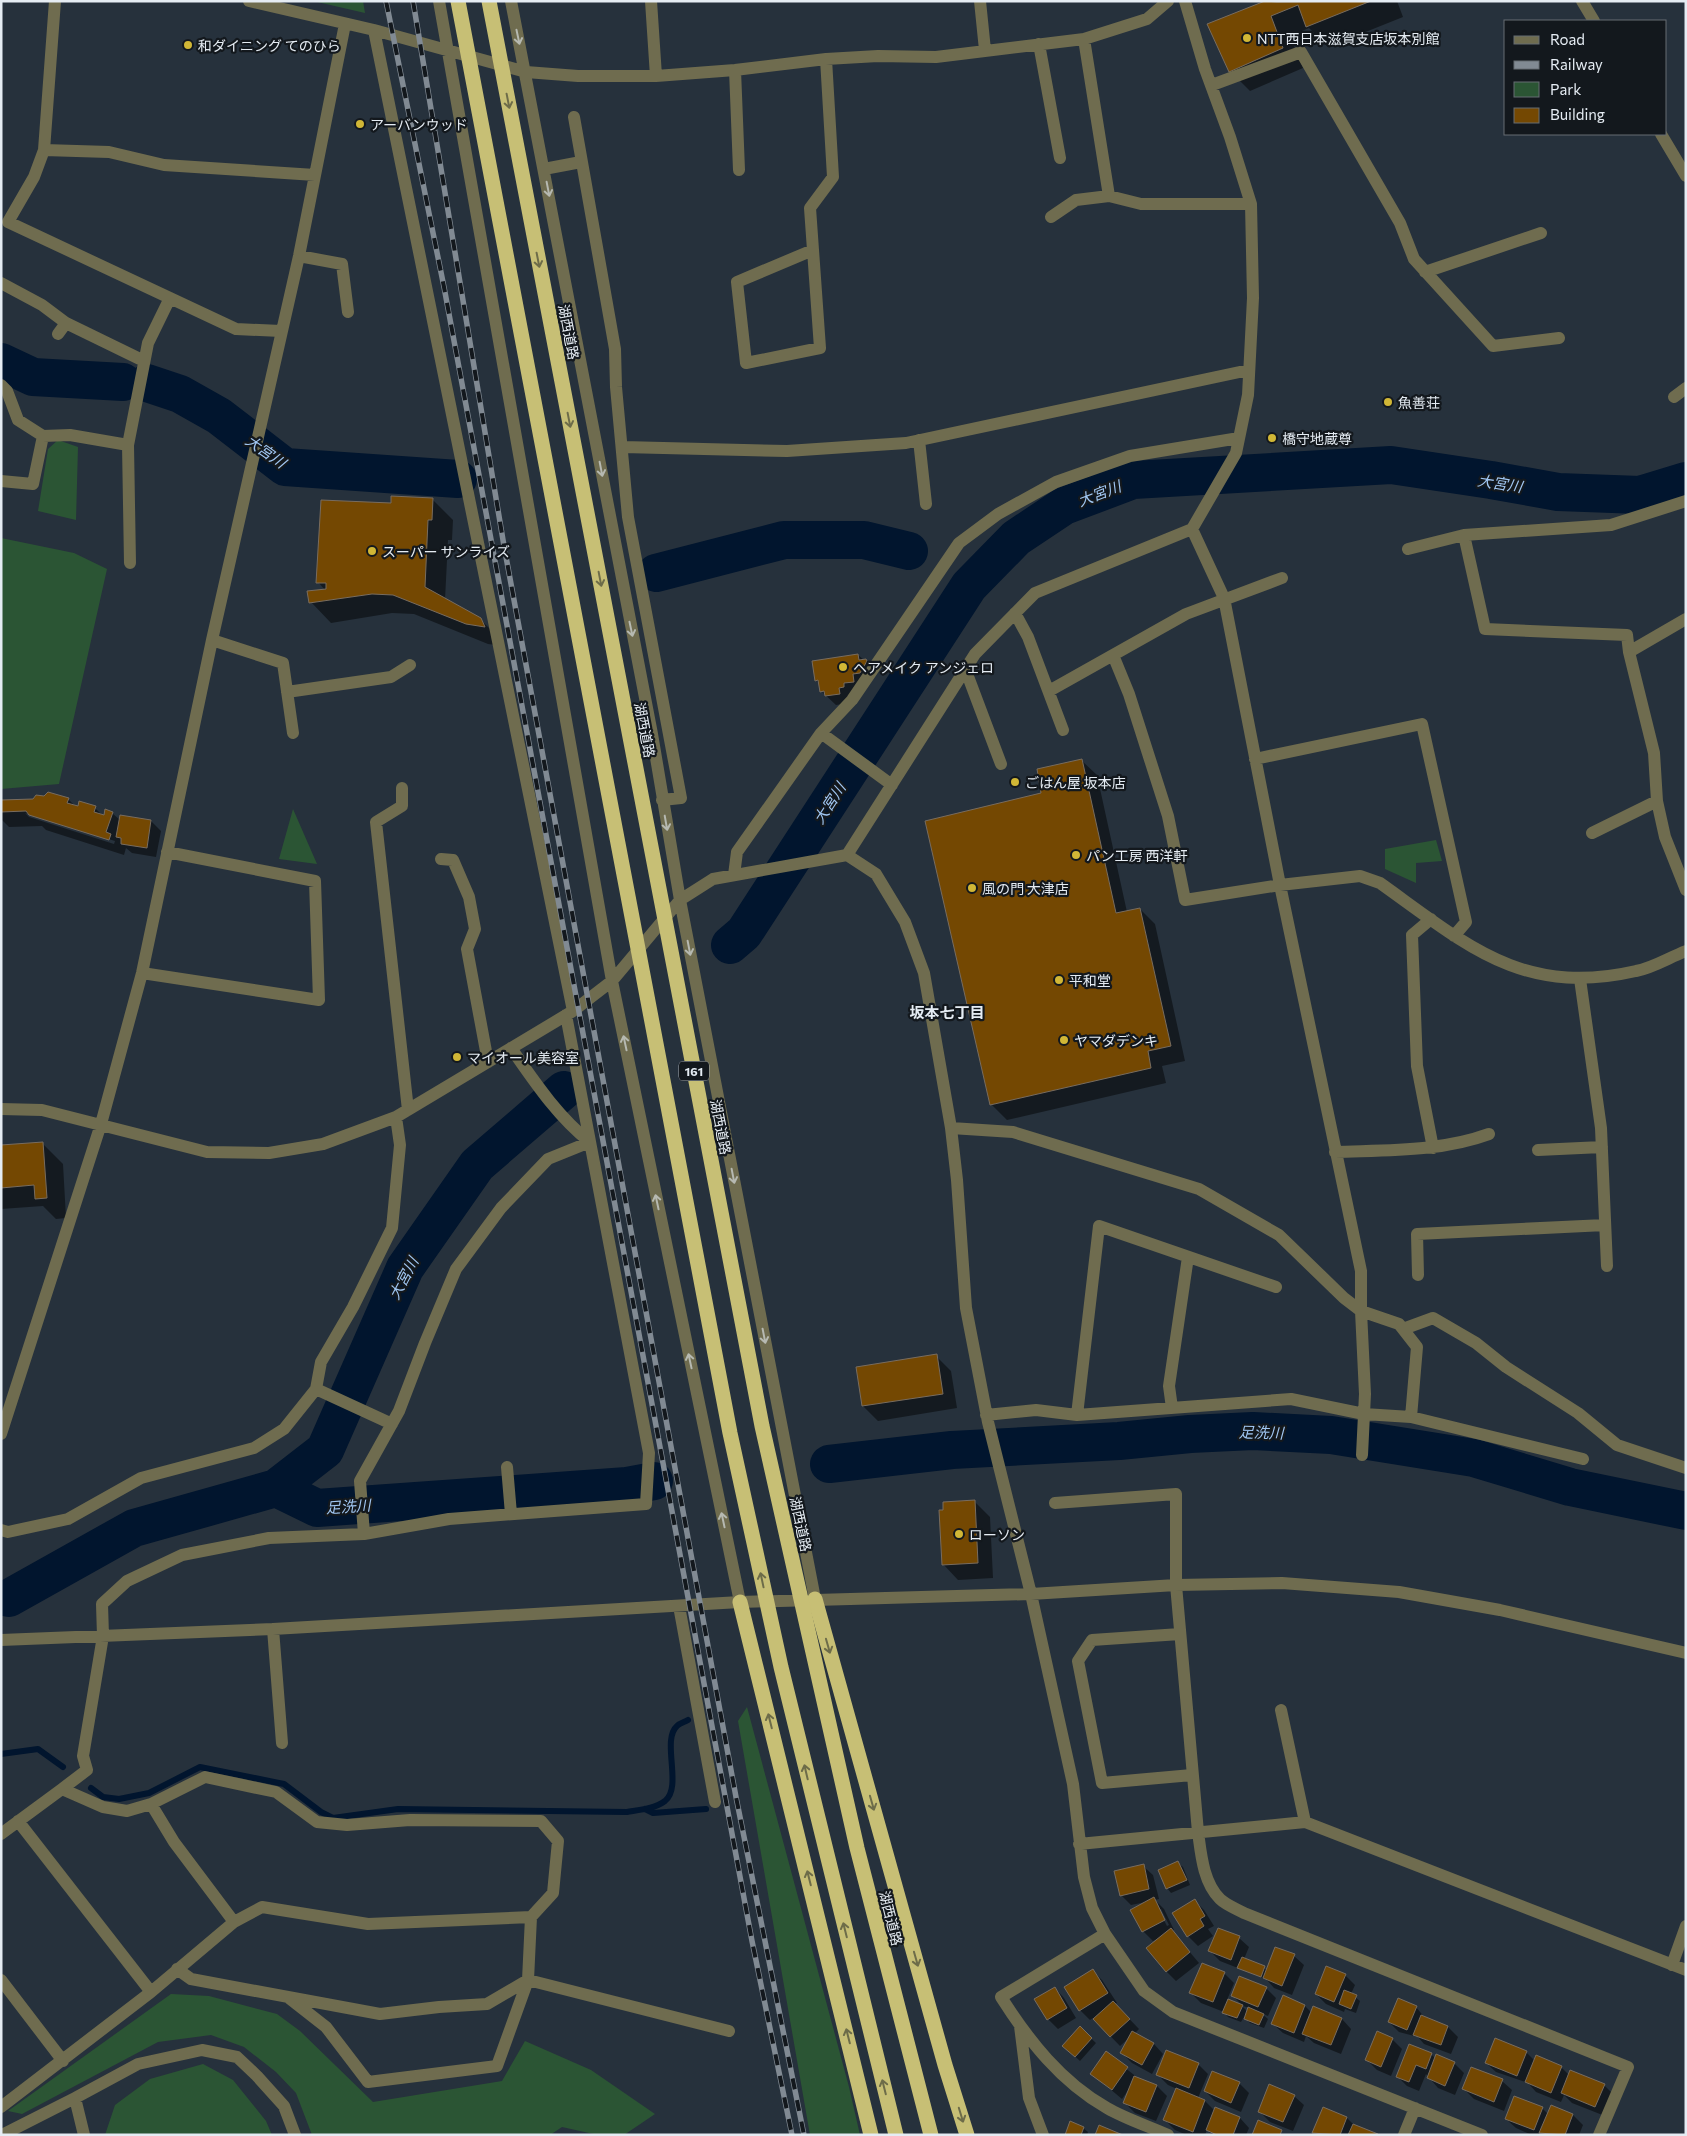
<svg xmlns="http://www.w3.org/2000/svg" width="1687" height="2136" font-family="Commissioner,'Noto Sans JP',sans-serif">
  <rect width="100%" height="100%" fill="#26313c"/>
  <path fill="#2b5534" d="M313,1H363L365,13Z
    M58,440L78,447L76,520L38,511L48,449Z
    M1,538L74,553L107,569L59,784L1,789Z
    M293,809L317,864L279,859Z
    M1436,840L1442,861L1416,863V883L1385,869V849Z
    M747,1707L849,2087L860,2135H810L738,1721Z
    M171,1994L209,1996L277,2014L300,2031L373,2102L502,2081L525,2041L591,2070L655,2114L624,2135H598L562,2127L550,2135H312L296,2093L276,2072L244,2047L211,2035L158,2042L22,2114L8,2111Z
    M203,2064L233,2080L266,2121L272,2135H105L115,2105L150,2079Z"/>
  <path fill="#0007" fill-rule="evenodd" d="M1268,1L1278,3L1283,1H1397L1403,17L1328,47L1309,28L1290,36L1303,68L1250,91L1230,71L1209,25Z
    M432,499L453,520L452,540H448L445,600L480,619L501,640L504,646L488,644L414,614L392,613L331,623L311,602L325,590L318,582L392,505Z
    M858,655L876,670L849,703L836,705L821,691L820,684L816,680Z
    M1081,760L1097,775L1127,912L1140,909L1155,924L1185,1061L1162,1066L1166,1083L1007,1120L992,1105L927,821L1043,794Z
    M68,799L76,807L95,808L104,817L112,813L120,820L151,821L161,831L156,857L132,853L126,848L124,855L46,830L42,826L9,827L1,819V801ZM25,813L115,841L114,844L29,817Z
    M42,1143L63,1164L66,1218L56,1219L43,1206L1,1209V1146Z
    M936,1356L951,1371L957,1408L878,1421L863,1406L857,1368Z
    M975,1502L990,1517L993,1578L958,1580L943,1564Z
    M1178,1863L1183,1867L1190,1885L1171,1893L1167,1888Z
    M1143,1866L1153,1875L1159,1899L1155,1900L1164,1909L1174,1930L1172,1931L1199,1963L1176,1981L1166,1971L1159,1938L1153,1941L1143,1931L1146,1902L1131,1905L1121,1895ZM1158,1909H1161L1169,1925L1167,1926Z
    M1195,1901L1204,1910L1214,1926L1208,1929L1213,1936L1198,1946L1188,1936Z
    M1239,1938L1249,1947L1244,1959L1267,1970L1294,1956L1304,1965L1292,1995L1274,1988L1266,1979L1220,1961L1210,1951Z
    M1092,1970L1102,1980L1117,2003L1115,2004L1139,2029L1134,2034L1154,2044L1163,2054L1152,2074L1132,2063L1122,2053L1130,2037L1120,2046L1093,2018L1090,2020L1080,2010Z
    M1224,1973L1234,1983L1227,2000L1242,2006L1248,2012L1249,2008L1243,2006L1233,1996L1266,1988L1276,1998L1268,2016L1261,2013L1268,2019L1264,2028L1250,2023L1244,2017L1241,2022L1228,2017L1224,2012L1201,2003L1191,1993Z
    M1345,1975L1355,1985L1351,1994L1360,2001L1356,2013L1345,2009L1344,2012L1326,2004L1316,1994Z
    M1055,1988L1064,1998L1076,2018L1058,2029L1048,2019Z
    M1305,2006L1312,2013L1342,2019L1351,2029L1341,2054L1314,2043L1306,2036L1304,2042L1283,2033L1273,2024Z
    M1416,2007L1425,2018L1448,2027L1458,2037L1451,2054L1424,2044L1418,2037L1399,2032L1389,2022Z
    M1080,2028L1096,2043L1080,2061L1064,2046Z
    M1392,2039L1402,2049L1391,2076L1377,2070L1367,2060Z
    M1526,2052L1535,2061L1561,2067L1569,2075L1604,2085L1614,2095L1605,2116L1572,2103L1564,2095L1561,2102L1536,2092L1528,2083L1496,2072L1486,2063Z
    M1106,2053L1138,2078L1157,2086L1167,2096L1156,2121L1135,2113L1125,2103L1129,2089L1122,2099L1091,2073Z
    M1431,2054L1436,2059L1454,2063L1464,2073L1455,2095L1438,2088L1426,2074L1419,2091L1407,2086L1397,2076Z
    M1198,2064L1208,2074L1198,2098L1205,2101L1215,2111L1240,2118L1249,2128L1246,2135H1212L1207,2130L1205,2135H1187L1175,2130L1165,2120L1177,2089L1168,2085L1158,2075Z
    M1502,2081L1512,2090L1504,2111L1474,2099L1464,2089Z
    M1239,2083L1249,2093L1241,2112L1215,2101L1205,2091Z
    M1294,2096L1304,2105L1293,2131L1270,2122L1260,2112Z
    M1551,2107L1573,2115L1583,2125L1579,2135H1532L1516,2128L1506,2119L1542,2108L1548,2114Z
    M1347,2118L1355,2126L1377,2135H1316L1314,2132Z
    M1083,2128L1088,2132L1087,2135H1066Z"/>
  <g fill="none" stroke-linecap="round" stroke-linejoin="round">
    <path stroke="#01152e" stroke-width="6" d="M1,1754L38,1749L63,1767
      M91,1788L103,1797L119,1799L149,1793L200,1767L284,1784L321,1812L333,1818L398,1809L627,1812C639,1810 654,1809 665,1801C683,1787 661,1740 677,1726C680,1723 685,1722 688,1720
      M645,1809L653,1813L706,1809"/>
    <path stroke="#01152e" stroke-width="38" d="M1,362L33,377L123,382
      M147,383L180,394L219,416L285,467L458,479
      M656,573L784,540H864L909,551
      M730,945L744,933L969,586L1016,538L1064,506L1133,480L1391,465L1491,480L1558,492L1640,495L1686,481
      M829,1464L952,1450L1119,1441L1190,1434L1253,1431L1331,1435L1474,1458L1570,1487L1686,1511
      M276,1488L325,1450L405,1268L477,1165L564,1090
      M9,1598L134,1528L276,1488L317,1508L627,1486L654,1481"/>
  </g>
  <path fill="#744802" stroke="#786c5f" d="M1265,1L1277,2L1371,1L1306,27L1298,5L1271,16L1283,48L1229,72L1207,24Z
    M391,496L433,498L432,520H428L425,587L481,618L485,627L466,624L393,595L372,594L309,603L307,591L326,589V583H316L321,500L391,503Z
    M858,654L859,660L866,659L867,661L860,673L853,674L854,682L844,683V687L839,688L840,694L825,696L824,691L820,692L818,680L815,681L812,661Z
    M1082,759L1116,913L1140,908L1171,1046L1148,1051L1151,1068L990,1105L925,821L1041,793L1037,769Z
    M48,792L69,798L67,803L78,806L79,801L96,806L94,812L104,815L105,809L113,812L106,832L111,834L109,840L29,815L26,811L1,812V800L33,799L36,795L44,796Z
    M120,815L151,820L147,848L121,844V838L116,837Z
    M43,1142L47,1198L35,1199L34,1185L1,1188V1145Z
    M937,1354L943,1394L862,1406L856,1367Z
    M975,1500L978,1563L942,1565L939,1510H943V1502Z
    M1178,1861L1187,1880L1166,1889L1158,1870Z
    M1144,1864L1149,1889L1120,1896L1114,1871Z
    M1154,1897L1165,1920L1142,1932L1130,1910Z
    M1195,1899L1205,1916L1200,1919L1204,1926L1187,1937L1172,1913Z
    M1171,1928L1190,1952L1166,1972L1146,1948Z
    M1218,1928L1240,1936L1231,1960L1208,1951Z
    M1275,1947L1295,1954L1282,1986L1263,1978Z
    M1242,1957L1265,1966L1261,1977L1237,1968Z
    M1202,1963L1225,1972L1213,2002L1189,1993Z
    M1326,1966L1346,1974L1334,2002L1315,1994Z
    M1093,1969L1108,1993L1079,2011L1064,1987Z
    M1239,1976L1267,1987L1258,2007L1231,1996Z
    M1055,1987L1067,2008L1047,2020L1034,1999Z
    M1344,1990L1357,1995L1351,2009L1339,2004Z
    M1283,1995L1305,2005L1294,2033L1271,2024Z
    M1398,1998L1417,2006L1407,2030L1388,2022Z
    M1228,1999L1243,2005L1237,2018L1222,2013Z
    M1113,2001L1130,2019L1110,2037L1093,2019Z
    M1313,2006L1342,2018L1331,2045L1302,2034Z
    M1248,2007L1264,2014L1259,2025L1244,2019Z
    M1421,2015L1448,2026L1441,2045L1413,2035Z
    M1080,2026L1092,2038L1075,2057L1062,2046Z
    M1132,2031L1154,2043L1142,2065L1120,2053Z
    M1377,2031L1393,2038L1381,2067L1365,2060Z
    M1495,2038L1527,2051L1517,2076L1485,2063Z
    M1409,2044L1432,2053L1426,2069L1416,2065L1409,2082L1396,2077Z
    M1166,2050L1199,2063L1189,2088L1156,2075Z
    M1106,2051L1128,2067L1112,2090L1090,2074Z
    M1436,2054L1455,2062L1445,2086L1427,2078Z
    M1536,2055L1562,2066L1551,2093L1525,2082Z
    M1471,2067L1503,2079L1494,2102L1462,2089Z
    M1570,2070L1605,2084L1595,2107L1561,2093Z
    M1212,2071L1240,2082L1231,2103L1204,2091Z
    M1134,2076L1157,2085L1146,2112L1123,2103Z
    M1269,2084L1295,2095L1283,2122L1258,2112Z
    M1176,2088L1205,2100L1193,2132L1163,2120Z
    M1514,2096L1543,2107L1534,2130L1505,2119Z
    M1551,2105L1573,2114L1565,2135L1539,2133Z
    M1215,2107L1240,2117L1233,2135H1217L1206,2130Z
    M1323,2107L1347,2117L1340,2135L1312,2133Z
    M1258,2120L1282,2130L1280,2135H1252Z
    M1070,2121L1084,2127L1081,2135H1065Z
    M1353,2124L1378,2134L1377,2135H1348Z
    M1099,2125L1123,2135H1095Z"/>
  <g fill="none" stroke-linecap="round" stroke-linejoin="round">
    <path stroke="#6f6c4f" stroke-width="12" d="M55,1L44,150L34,177L8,222L236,329L281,331
      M249,1L374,30L526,72L578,76H656L735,70L826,59L878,56L936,57L1084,39L1147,19L1168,1
      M439,1L612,981L740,1602
      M511,1L652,734L680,900L815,1599
      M651,1L656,76
      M980,1L985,50
      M1582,1L1594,21
      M374,30L573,1011
      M1084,39L1109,196
      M1039,44L1060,158
      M735,70L739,170
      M1212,85L1301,52L1400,223L1414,259L1493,346L1559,338
      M574,117L615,349L616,387L628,517L681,798L662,800
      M1661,134L1686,176
      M44,150L109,152L164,165L315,175
      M544,169L581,162
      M1051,217L1076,200L1109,196L1141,204H1251
      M813,250L737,282L746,363L820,348L810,208L833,177L826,59
      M299,256L342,264L348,312
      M1425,272L1541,233
      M1,283L42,305L66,323L144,361
      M58,334L66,323
      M1,385L7,391L18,420L43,436L70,435L128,445
      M1674,397L1686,388
      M919,440L926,504
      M623,447L787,451L906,443L1249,370
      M1,481L33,484L43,436
      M1464,535L1485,629L1627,635L1629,652
      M1408,549L1464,535L1611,525L1686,501
      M130,563L128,445L148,343L170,298
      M1015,613L1028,637L1063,730
      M1686,619L1629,652L1654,753L1657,801L1665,837L1686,890
      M212,640L283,663L293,733
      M1113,655L1129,694L1168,816L1185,900L1280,885L1360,876L1380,883C1467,945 1522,997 1636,971C1653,968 1670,957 1686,951
      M966,671L1001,764
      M1049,691L1186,614L1282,578
      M287,692L391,677L410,665
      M821,733L892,785
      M1255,759L1422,724L1466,922L1454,936
      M402,788V806L376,822L408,1110
      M1592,833L1657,801
      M847,855L975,654L1035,593L1192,529L1236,453L1248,395L1253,298L1251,204L1230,137L1205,69L1185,1
      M441,859L453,860L469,897L475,929L467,949L488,1062
      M734,875L737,852L821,733L852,700L959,543L998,514L1056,482L1130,456L1239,438
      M1431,919L1412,935L1417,1066L1433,1148
      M142,973L319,1000L315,881L167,852
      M1580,979L1601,1128L1607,1266
      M1,1109L42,1110L207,1152L269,1153L323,1144L396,1117L573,1011L612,981L680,900L713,879L847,855L876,874L905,922L924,973L951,1128L957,1180L966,1308L988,1422L1031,1594L1073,1784L1084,1877L1092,1908L1105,1934L1144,1991L1173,2012L1482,2135
      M951,1128L1013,1132L1199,1189L1279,1235L1344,1298L1361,1311V1271L1280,885L1224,598L1192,529
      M1538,1150L1602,1147
      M1335,1152C1386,1150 1440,1152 1489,1134
      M1418,1275L1417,1234L1605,1225
      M1403,1329L1433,1318L1476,1343L1506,1367L1578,1413L1617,1445L1686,1468
      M316,1389L392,1424
      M1172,1408L1169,1386L1188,1257
      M986,1415L1036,1410L1077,1415L1291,1399L1364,1414L1411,1417L1583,1459
      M1077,1415L1099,1226L1276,1287
      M1,1434L101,1124L142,973L212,640L299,256L345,24
      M1362,1455L1365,1394L1361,1311L1399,1324L1417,1347L1411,1417
      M507,1467L511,1514
      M1055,1503L1176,1494V1585L1198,1832C1201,1854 1203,1882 1220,1899C1226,1905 1237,1909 1244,1913L1628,2067L1599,2135
      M1,1530L8,1532L68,1519L141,1478L254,1448L284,1429L316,1389L321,1362L353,1307L392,1228L400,1145L396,1117
      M364,1534L360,1481L399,1411L425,1343L456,1269L501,1208L548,1159L590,1142C558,1117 534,1081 511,1048
      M679,1606L715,1802
      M273,1629L282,1743
      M1180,1634L1092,1640L1078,1661L1102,1783L1192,1775
      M1,1640L273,1629L740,1602L1031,1594L1176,1585L1282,1583L1399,1592L1500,1610L1686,1653
      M1281,1710L1305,1822
      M62,1789L87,1770L83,1756L103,1636L102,1604L127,1581L182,1555L269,1538L364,1534L449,1519L646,1504L649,1453L566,1015
      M18,1821L151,1992
      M1,1834L62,1789L103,1807L127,1811L151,1804L205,1777L276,1792L317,1822L347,1825L410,1820L541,1821L558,1841L553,1893L531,1917L528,1980L487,2004L439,2007L380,2014L191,1979L177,1969
      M1079,1844L1305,1822L1686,1970
      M234,1922L262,1907L368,1924L531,1917
      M1105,1934L1001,1997C1029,2041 1061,2082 1107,2108C1126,2119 1148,2126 1168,2135
      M1672,1965L1686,1926
      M1,1980L63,2061
      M289,1998L326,2027L368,2082L497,2066L528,1980L729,2031
      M1020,2026L1029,2098L1043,2135
      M75,2098L84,2135
      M1,2107L151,1992L234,1922L174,1842L151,1804
      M2,2135L75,2098L138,2064L202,2050L237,2057L257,2076L284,2106L295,2135
      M1404,2135L1415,2108"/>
    <path stroke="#c7bf75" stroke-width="15" d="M815,1599L945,2065L967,2135
      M740,1602L871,2135"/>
    <defs>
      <path id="rail" d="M386,1L444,287L752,1941L792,2135
        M413,1L504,546L736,1797L804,2135"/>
    </defs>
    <use href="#rail" stroke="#818a93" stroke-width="5.5"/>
    <use href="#rail" stroke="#13181d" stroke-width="4" stroke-dasharray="11" stroke-linecap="butt"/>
    <path stroke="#c7bf75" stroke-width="15" d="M458,1L730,1433L781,1667L896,2135
      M489,1L762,1426L857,1848L931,2135"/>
  </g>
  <defs><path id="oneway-shaft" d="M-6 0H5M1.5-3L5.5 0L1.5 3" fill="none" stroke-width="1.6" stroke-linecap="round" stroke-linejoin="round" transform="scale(1.25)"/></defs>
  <g stroke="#b6b9b1">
    <use href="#oneway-shaft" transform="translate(518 37) rotate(78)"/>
    <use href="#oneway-shaft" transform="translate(548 189) rotate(79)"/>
    <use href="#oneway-shaft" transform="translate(601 469) rotate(79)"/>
    <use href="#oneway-shaft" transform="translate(631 629) rotate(78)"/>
    <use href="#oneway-shaft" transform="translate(666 823) rotate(80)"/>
    <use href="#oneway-shaft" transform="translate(689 948) rotate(79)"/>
    <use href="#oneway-shaft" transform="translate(625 1043) rotate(-102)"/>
    <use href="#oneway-shaft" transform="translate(733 1176) rotate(79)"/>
    <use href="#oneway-shaft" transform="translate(657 1202) rotate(-102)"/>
    <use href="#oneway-shaft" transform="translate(764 1336) rotate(79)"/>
    <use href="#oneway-shaft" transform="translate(690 1361) rotate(-102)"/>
    <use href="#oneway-shaft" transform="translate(723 1520) rotate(-102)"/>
  </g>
  <g stroke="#6d6c49">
    <use href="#oneway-shaft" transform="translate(508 101) rotate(79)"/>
    <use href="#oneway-shaft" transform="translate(538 260) rotate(79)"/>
    <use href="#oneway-shaft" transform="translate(569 420) rotate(79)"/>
    <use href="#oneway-shaft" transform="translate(600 579) rotate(79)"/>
    <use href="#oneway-shaft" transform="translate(762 1580) rotate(-102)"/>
    <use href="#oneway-shaft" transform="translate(828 1646) rotate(74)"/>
    <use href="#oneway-shaft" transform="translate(770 1721) rotate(-104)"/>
    <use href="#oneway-shaft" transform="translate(806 1772) rotate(-103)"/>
    <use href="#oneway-shaft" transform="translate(872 1803) rotate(74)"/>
    <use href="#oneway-shaft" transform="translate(809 1878) rotate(-104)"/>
    <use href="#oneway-shaft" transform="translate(845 1930) rotate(-104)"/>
    <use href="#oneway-shaft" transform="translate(916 1959) rotate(74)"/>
    <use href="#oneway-shaft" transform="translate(848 2036) rotate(-104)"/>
    <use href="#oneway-shaft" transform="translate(884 2087) rotate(-104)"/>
    <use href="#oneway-shaft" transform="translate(961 2115) rotate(73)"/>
  </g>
  <g fill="#d1b736" stroke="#13181d" stroke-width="2">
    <circle cx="1247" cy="38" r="5"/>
    <circle cx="188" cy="45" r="5"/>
    <circle cx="360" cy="124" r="5"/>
    <circle cx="1388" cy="402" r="5"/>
    <circle cx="1272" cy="438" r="5"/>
    <circle cx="372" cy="551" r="5"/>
    <circle cx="843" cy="667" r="5"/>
    <circle cx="1015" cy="782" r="5"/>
    <circle cx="1076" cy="855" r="5"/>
    <circle cx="972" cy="888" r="5"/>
    <circle cx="1059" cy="980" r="5"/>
    <circle cx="1064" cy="1040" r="5"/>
    <circle cx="457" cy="1057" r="5"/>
    <circle cx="959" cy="1534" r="5"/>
  </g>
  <g text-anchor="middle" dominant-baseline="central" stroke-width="4.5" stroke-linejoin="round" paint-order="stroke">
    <rect fill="#13181d" stroke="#a6acb3" stroke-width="1" x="679" y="1061.5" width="30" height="19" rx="4"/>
    <g font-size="12" font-weight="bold" fill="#e5ecf3">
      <text x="694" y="1071">161</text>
    </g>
    <g font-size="14" fill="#e5ecf3" stroke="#13181d" text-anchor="start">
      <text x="1257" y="38">NTT西日本滋賀支店坂本別館</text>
      <text x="198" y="45">和ダイニング てのひら</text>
      <text x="370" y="124">アーバンウッド</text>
      <text x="1398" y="402">魚善荘</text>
      <text x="1282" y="438">橋守地蔵尊</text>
      <text x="382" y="551">スーパー サンライズ</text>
      <text x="853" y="667">ヘアメイク アンジェロ</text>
      <text x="1025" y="782">ごはん屋 坂本店</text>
      <text x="1086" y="855">パン工房 西洋軒</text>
      <text x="982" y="888">風の門 大津店</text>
      <text x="1069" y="980">平和堂</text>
      <text x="1074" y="1040">ヤマダデンキ</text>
      <text x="467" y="1057">マイオール美容室</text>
      <text x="969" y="1534">ローソン</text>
    </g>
    <g font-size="14" fill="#e5ecf3" stroke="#13181d">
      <text transform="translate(569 332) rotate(79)">湖西道路</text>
      <text transform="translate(645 730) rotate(79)">湖西道路</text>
      <text transform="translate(721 1127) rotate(79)">湖西道路</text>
      <text transform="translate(801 1524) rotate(78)">湖西道路</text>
      <text transform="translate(891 1918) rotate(76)">湖西道路</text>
    </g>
    <g font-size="15" font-style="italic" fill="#a1c7f3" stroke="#13181d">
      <text transform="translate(266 451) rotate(35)">大宮川</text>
      <text transform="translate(1500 483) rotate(9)">大宮川</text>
      <text transform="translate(1099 493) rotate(-21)">大宮川</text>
      <text transform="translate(829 803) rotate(-57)">大宮川</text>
      <text transform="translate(403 1278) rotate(-62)">大宮川</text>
      <text transform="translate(1261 1432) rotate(1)">足洗川</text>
      <text transform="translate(348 1506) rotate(-4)">足洗川</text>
    </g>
    <g font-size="15" font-weight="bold" fill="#e5ecf3" stroke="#13181d">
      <text x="947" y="1012">坂本七丁目</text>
    </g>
  </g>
  <rect width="1687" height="2136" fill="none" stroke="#e5ecf3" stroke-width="5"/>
  <rect x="1504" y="20" width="162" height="115" fill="#13181d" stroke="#676d73"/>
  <rect x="1514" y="36" width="25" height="8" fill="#6f6c4f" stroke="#676d73"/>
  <text x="1550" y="45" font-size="15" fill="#e5ecf3">Road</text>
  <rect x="1514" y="61" width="25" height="8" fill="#818a93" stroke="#676d73"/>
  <text x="1550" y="70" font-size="15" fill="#e5ecf3">Railway</text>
  <rect x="1514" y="82" width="25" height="15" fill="#2b5534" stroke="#676d73"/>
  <text x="1550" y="95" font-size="15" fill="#e5ecf3">Park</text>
  <rect x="1514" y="108" width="25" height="15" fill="#744802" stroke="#676d73"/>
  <text x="1550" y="120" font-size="15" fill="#e5ecf3">Building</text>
</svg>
